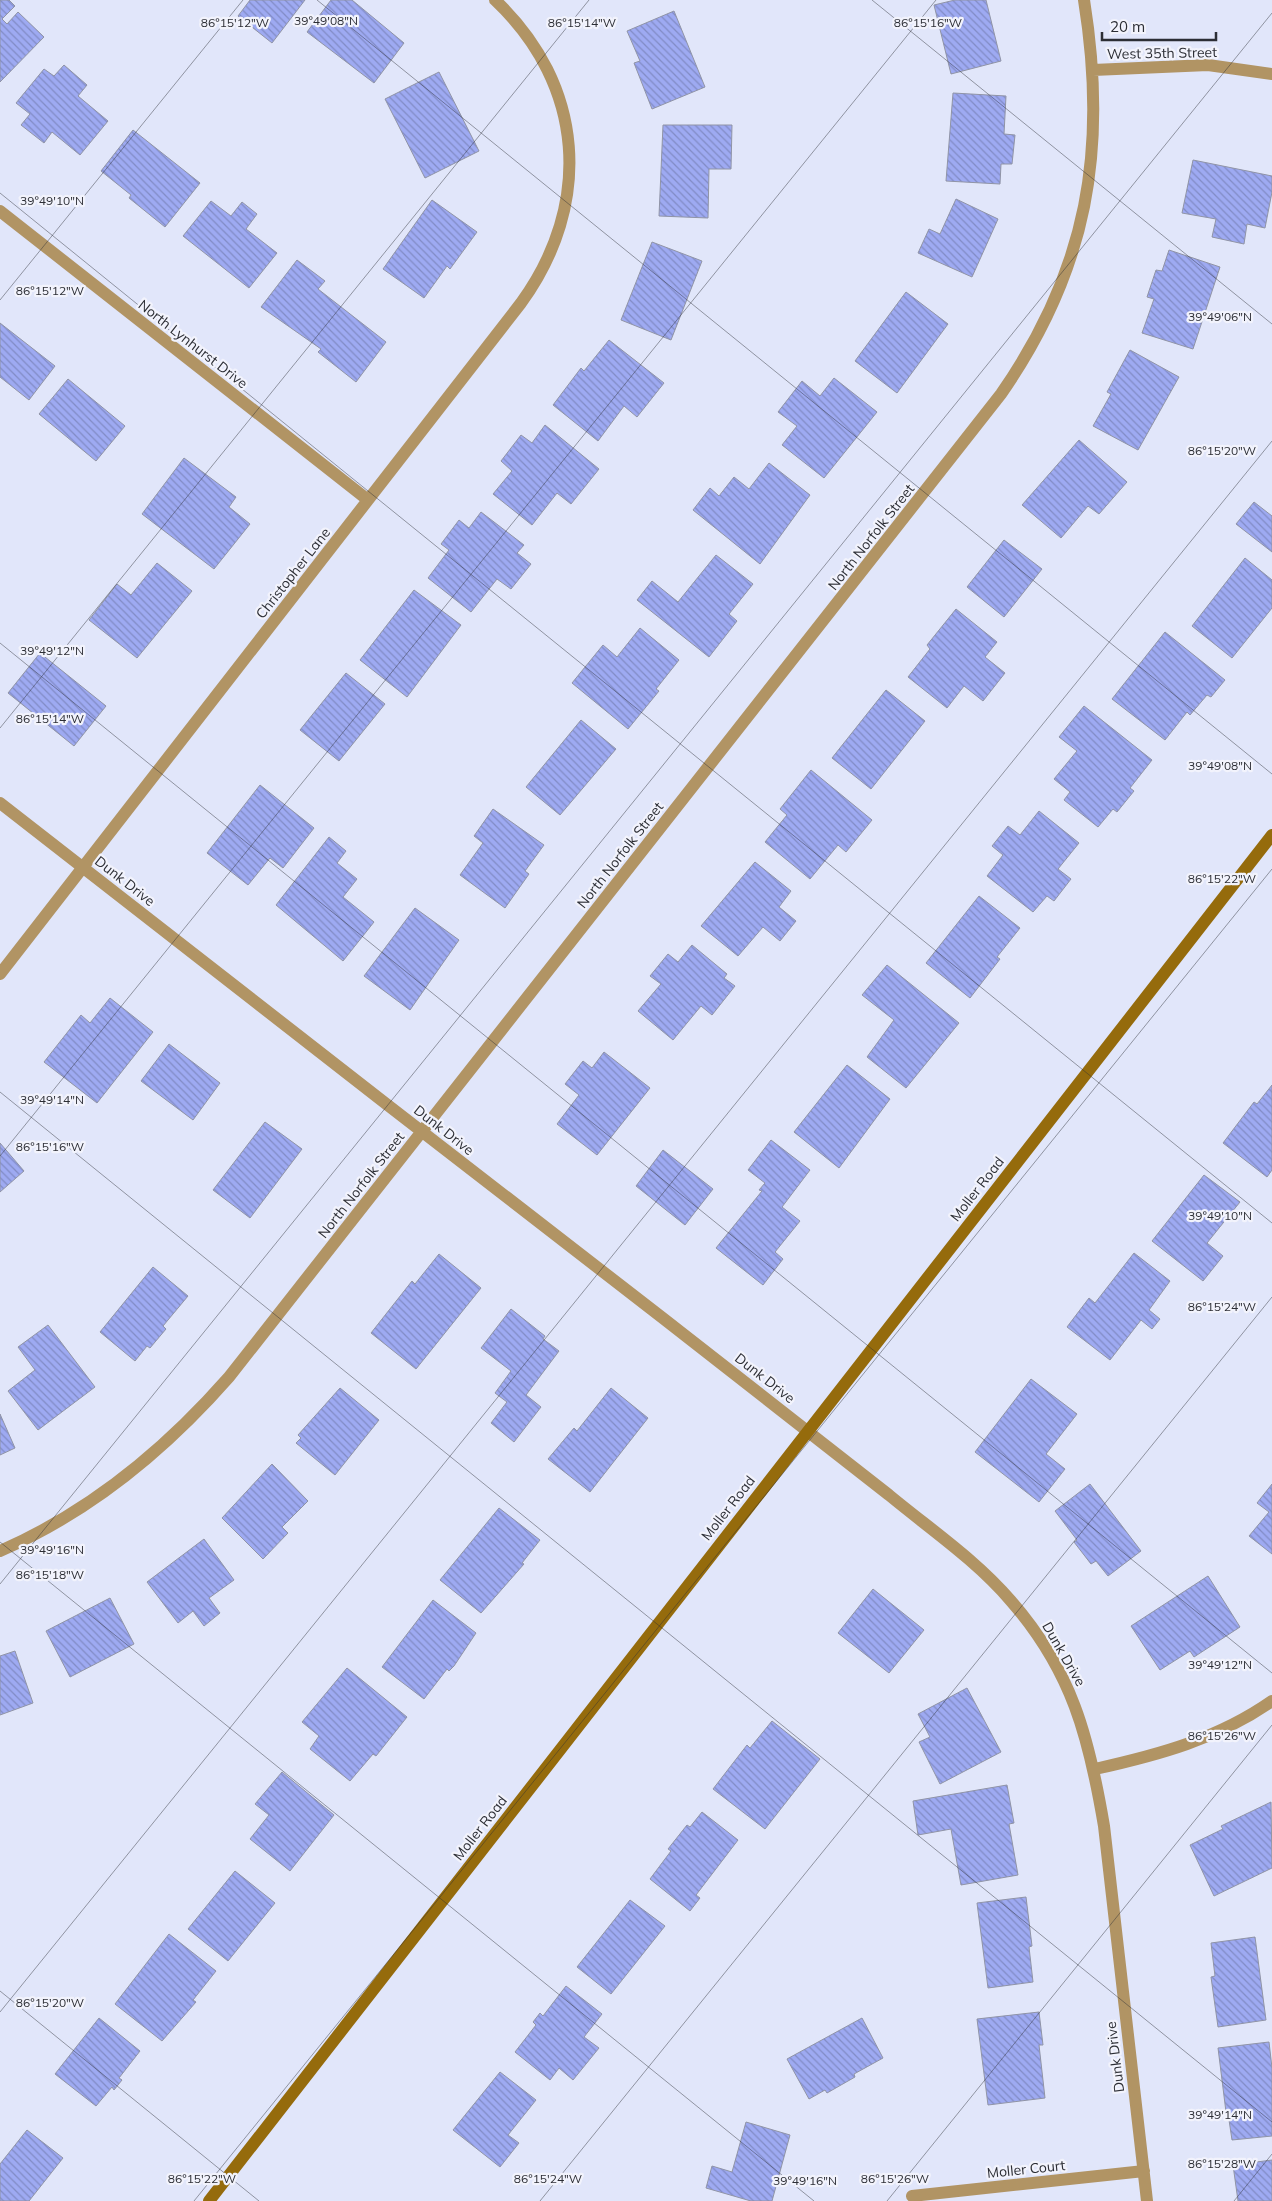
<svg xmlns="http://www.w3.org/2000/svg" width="1272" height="2201" font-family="Mulish,sans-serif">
  <defs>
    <pattern id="building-back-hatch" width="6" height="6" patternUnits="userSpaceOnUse" patternTransform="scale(1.25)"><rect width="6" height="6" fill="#9eaaf2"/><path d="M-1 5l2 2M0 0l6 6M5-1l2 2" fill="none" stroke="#818bc5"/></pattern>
  </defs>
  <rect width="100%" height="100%" fill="#e1e6fa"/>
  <path fill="url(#building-back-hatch)" stroke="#9094a6" d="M0,0H9L15,6L2,19L7,24L18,12L44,37L0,82Z
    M250,0H305L272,43L238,16Z
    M331,0H352L404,43L374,83L307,32Z
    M955,0H986L1001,61L951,74L934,5Z
    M674,11L705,87L652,109L634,63L640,61L627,31Z
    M64,65L87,85L78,96L108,121L80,155L52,132L44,143L21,125L30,114L16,103L44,69L54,76Z
    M439,72L479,151L425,178L385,99Z
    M953,93L1006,96L1004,134L1015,135L1012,164H1001L1000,184L946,181Z
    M663,125H732L731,169H709L708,218L659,216Z
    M133,130L200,183L165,227L129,198L131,195L101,171Z
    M1193,160L1272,176V192L1265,228L1247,224L1244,244L1212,237L1216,219L1182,213Z
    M956,199L998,219L972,277L918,253L929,229L940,234Z
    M432,200L477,232L450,269L447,266L424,298L383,269Z
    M211,201L231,216L242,202L257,214L246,229L277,253L249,288L183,236Z
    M652,242L702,261L671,340L621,320Z
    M1169,250L1220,267L1193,349L1142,333L1154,299L1147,297L1156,270L1162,271Z
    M297,260L325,281L318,289L386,342L356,382L318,352L321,349L261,307Z
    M906,292L948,324L897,393L855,361Z
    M0,323L55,366L29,400L0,377Z
    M609,340L664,383L637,417L624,406L598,441L553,405L581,368L584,371Z
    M1130,350L1179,377L1138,450L1093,426L1111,394L1107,392Z
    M834,378L877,412L824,478L782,445L797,426L778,412L802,381L820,396Z
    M68,379L125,426L96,461L39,414Z
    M545,425L599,469L571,504L557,493L532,525L493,494L512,471L501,461L521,435L532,443Z
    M1079,440L1127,482L1099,514L1088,506L1061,538L1022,505Z
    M184,458L236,497L229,507L250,524L214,569L142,514Z
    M769,463L810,495L760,564L693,510L710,488L719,496L734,477L749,489Z
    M1254,502L1272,516V552L1236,524Z
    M481,512L524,545L517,553L531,564L511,589L497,579L471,612L428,578L449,550L441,544L459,520L469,528Z
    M1004,540L1042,569L1004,617L967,587Z
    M716,555L753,584L729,614L737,621L709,657L637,600L652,581L678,602Z
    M1245,558L1272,580V608L1232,658L1192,626Z
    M157,563L192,591L137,658L89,620L117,584L131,595Z
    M414,590L461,625L407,697L360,660Z
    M956,609L997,642L985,657L1005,673L983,701L964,686L947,708L908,677L930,649L927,645Z
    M640,628L679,660L656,689L659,691L628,729L572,683L603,645L617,657Z
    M1165,632L1225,680L1211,697L1207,695L1190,715L1187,712L1165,740L1112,699Z
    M40,653L106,706L74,746L8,693Z
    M346,673L385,704L339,761L300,730Z
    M886,690L925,721L871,789L832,758Z
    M1084,706L1152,760L1130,788L1134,791L1117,812L1113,809L1098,827L1064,800L1070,792L1054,779L1077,751L1059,737Z
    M581,720L616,749L560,815L526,787Z
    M811,770L872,820L846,852L838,845L810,879L765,842L787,815L780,809Z
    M260,785L314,828L283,868L270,858L248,885L207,853Z
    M493,809L544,845L525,871L529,874L505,908L460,875L483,843L474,836Z
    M1039,811L1079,843L1058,869L1071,879L1054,901L1047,896L1033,912L987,876L1003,855L992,846L1008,826L1020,835Z
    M329,837L346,851L337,863L357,879L343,897L374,922L343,961L276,905Z
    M755,862L791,891L779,907L796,921L780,941L763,927L738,956L701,926Z
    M979,896L1020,928L997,957L1000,959L970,998L926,963Z
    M415,908L459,940L410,1010L364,976Z
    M692,945L727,974L724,978L735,986L712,1015L701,1006L673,1040L638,1011L661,984L650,976L668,954L678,962Z
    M887,965L959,1023L906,1088L867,1057L894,1020L862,995Z
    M110,998L153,1032L97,1103L44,1062L81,1015L90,1023Z
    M169,1044L220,1083L193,1120L141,1081Z
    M604,1052L650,1088L597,1155L557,1124L579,1095L565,1084L583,1061L592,1068Z
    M847,1065L890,1099L839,1168L794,1132Z
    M1272,1085V1170L1267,1177L1223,1143L1254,1102L1257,1104Z
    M265,1122L302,1149L250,1218L213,1190Z
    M771,1140L810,1170L782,1207L800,1221L775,1252L783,1259L763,1285L716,1248L762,1191L759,1190L765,1183L748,1170Z
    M0,1143L24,1171L0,1192Z
    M663,1150L713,1189L685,1225L636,1186Z
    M1204,1175L1240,1202L1207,1243L1223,1256L1203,1281L1152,1241Z
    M1134,1253L1170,1281L1149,1310L1160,1319L1152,1329L1141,1320L1110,1360L1067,1327L1089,1298L1095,1303Z
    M439,1254L481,1288L416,1369L371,1333L412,1281L415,1284Z
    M153,1267L188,1296L163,1326L166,1329L150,1348L147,1346L135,1361L100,1332Z
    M511,1309L545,1336L543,1339L559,1351L526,1395L541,1407L514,1442L491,1423L507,1402L495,1393L511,1371L481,1348Z
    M48,1325L95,1387L38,1430L8,1391L35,1370L18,1347Z
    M1031,1379L1077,1414L1046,1454L1065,1469L1039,1502L975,1452Z
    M340,1388L379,1420L335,1475L296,1443L301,1438L298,1435Z
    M611,1388L648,1418L590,1492L548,1459L574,1428L577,1431Z
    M0,1414L15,1448L0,1455Z
    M272,1464L308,1501L282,1527L288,1533L263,1559L222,1518Z
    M1090,1484L1141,1551L1108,1576L1096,1561L1091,1564L1074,1542L1077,1540L1055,1511Z
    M1272,1484V1554L1249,1536L1269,1512L1257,1503Z
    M499,1508L540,1540L522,1563L524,1564L481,1613L440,1580Z
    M204,1539L234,1580L209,1598L220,1613L204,1626L193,1611L178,1623L147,1582Z
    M1208,1576L1240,1627L1194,1657L1190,1651L1160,1670L1131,1626Z
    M873,1589L924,1630L889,1673L838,1633Z
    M110,1598L134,1644L70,1677L46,1631Z
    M433,1600L476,1633L454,1666L449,1671L447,1669L424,1699L382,1667Z
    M15,1651L33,1703L0,1715V1656Z
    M347,1668L407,1717L376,1756L373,1754L350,1781L310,1749L319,1736L302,1722Z
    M967,1688L1001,1752L940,1784L919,1742L930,1737L918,1714Z
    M772,1721L820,1759L765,1829L713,1789L747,1745L750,1748Z
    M282,1772L334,1815L290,1871L250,1839L269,1815L255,1804Z
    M1007,1785L1014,1823L1009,1824L1018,1875L961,1885L951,1829L918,1835L913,1801Z
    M1271,1802L1272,1868L1214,1896L1190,1845L1223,1829L1221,1826Z
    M702,1812L738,1840L696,1895L700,1898L690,1911L650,1879L671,1851L668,1849L687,1825L690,1827Z
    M235,1871L275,1903L228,1961L188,1929Z
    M1026,1897L1032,1946L1029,1947L1033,1982L988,1988L977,1903Z
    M630,1900L665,1926L611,1994L577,1967Z
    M169,1934L216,1971L193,2000L196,2002L162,2041L115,2004Z
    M1255,1937L1266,2020L1218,2027L1211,1977L1215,1976L1211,1943Z
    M566,1986L602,2014L584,2037L599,2048L573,2080L559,2068L550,2080L515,2052L536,2025L533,2022L540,2013L543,2016Z
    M1039,2012L1043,2045H1039L1045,2098L988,2105L977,2019Z
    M99,2018L140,2051L119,2078L122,2080L114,2090L112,2087L96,2106L55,2074Z
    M862,2018L883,2058L854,2074L855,2077L827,2093L825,2090L809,2099L787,2059Z
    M1269,2042L1272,2068V2136L1232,2140L1229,2120H1227L1218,2048Z
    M500,2072L536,2100L508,2135L519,2143L500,2167L453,2130Z
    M746,2122L790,2135L772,2201H751L706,2188L712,2166L732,2172Z
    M27,2130L63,2158L29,2201H0V2164Z
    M1272,2160V2201H1238L1233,2165Z"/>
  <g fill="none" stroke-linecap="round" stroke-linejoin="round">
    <path stroke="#b19464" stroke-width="12" d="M1093,70L1208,65L1272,74
      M0,211L368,500
      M0,803C221,975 442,1148 664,1319C739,1378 814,1436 889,1495C930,1529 976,1560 1011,1601C1072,1671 1089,1737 1104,1826L1147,2201
      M0,974L521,303C593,204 585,85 495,0
      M0,1551C90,1512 165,1450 229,1377L1001,394C1088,269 1108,149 1084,0
      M1095,1769C1158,1755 1218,1739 1272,1701
      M912,2196L1144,2171"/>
    <path stroke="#956b0c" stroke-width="12" d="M209,2201L1272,835"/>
  </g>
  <path fill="none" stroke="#2c2e35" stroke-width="1" stroke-opacity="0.45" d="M317,0L1272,774M872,0L1272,324M0,193L1272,1223M0,300L243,0M0,643L1272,1673M0,728L589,0M0,1092L1272,2122M0,1156L936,0M0,1542L814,2201M0,1584L1272,13M0,1991L259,2201M0,2012L1272,441M194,2201L1272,869M540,2201L1272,1297M887,2201L1272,1725M1234,2201L1272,2154"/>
  <g text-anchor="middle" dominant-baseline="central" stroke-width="4.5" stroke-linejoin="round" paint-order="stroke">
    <g font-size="14" fill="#2c2e35" stroke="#f2f3fc">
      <text transform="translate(1162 53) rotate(-1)">West 35th Street</text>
      <text transform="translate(193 344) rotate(38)">North Lynhurst Drive</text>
      <text transform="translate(871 537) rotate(-52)">North Norfolk Street</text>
      <text transform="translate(293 573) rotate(-52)">Christopher Lane</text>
      <text transform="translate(620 855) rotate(-52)">North Norfolk Street</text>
      <text transform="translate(125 881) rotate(38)">Dunk Drive</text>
      <text transform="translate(444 1130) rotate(38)">Dunk Drive</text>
      <text transform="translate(361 1185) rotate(-52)">North Norfolk Street</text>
      <text transform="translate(977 1189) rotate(-52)">Moller Road</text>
      <text transform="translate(765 1378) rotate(38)">Dunk Drive</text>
      <text transform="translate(728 1508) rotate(-52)">Moller Road</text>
      <text transform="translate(1064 1654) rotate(60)">Dunk Drive</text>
      <text transform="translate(480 1828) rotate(-52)">Moller Road</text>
      <text transform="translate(1115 2057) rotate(-97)">Dunk Drive</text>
      <text transform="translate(1026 2169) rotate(-6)">Moller Court</text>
    </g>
  </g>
  <g font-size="12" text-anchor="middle" fill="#2c2e35" stroke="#f2f3fc" stroke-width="4.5" stroke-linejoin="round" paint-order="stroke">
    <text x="326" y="25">39°49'08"N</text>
    <text x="235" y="27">86°15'12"W</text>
    <text x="582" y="27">86°15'14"W</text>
    <text x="928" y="27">86°15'16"W</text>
    <text x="52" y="205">39°49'10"N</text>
    <text x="50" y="295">86°15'12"W</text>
    <text x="1220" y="321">39°49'06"N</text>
    <text x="1222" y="455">86°15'20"W</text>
    <text x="52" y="655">39°49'12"N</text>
    <text x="50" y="723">86°15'14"W</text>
    <text x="1220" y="770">39°49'08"N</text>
    <text x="1222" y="883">86°15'22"W</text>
    <text x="52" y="1104">39°49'14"N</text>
    <text x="50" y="1151">86°15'16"W</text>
    <text x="1220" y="1220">39°49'10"N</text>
    <text x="1222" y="1311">86°15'24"W</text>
    <text x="52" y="1554">39°49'16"N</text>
    <text x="50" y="1579">86°15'18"W</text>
    <text x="1220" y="1669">39°49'12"N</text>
    <text x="1222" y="1740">86°15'26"W</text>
    <text x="50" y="2007">86°15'20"W</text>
    <text x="1220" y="2119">39°49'14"N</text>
    <text x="1222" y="2168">86°15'28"W</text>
    <text x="202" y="2183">86°15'22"W</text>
    <text x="548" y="2183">86°15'24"W</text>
    <text x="895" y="2183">86°15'26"W</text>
    <text x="805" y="2185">39°49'16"N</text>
  </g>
  <path d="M1102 32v8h114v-8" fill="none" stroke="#2c2e35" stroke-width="2.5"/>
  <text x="1110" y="32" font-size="15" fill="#2c2e35" stroke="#f2f3fc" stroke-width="4" paint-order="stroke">20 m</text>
</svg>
